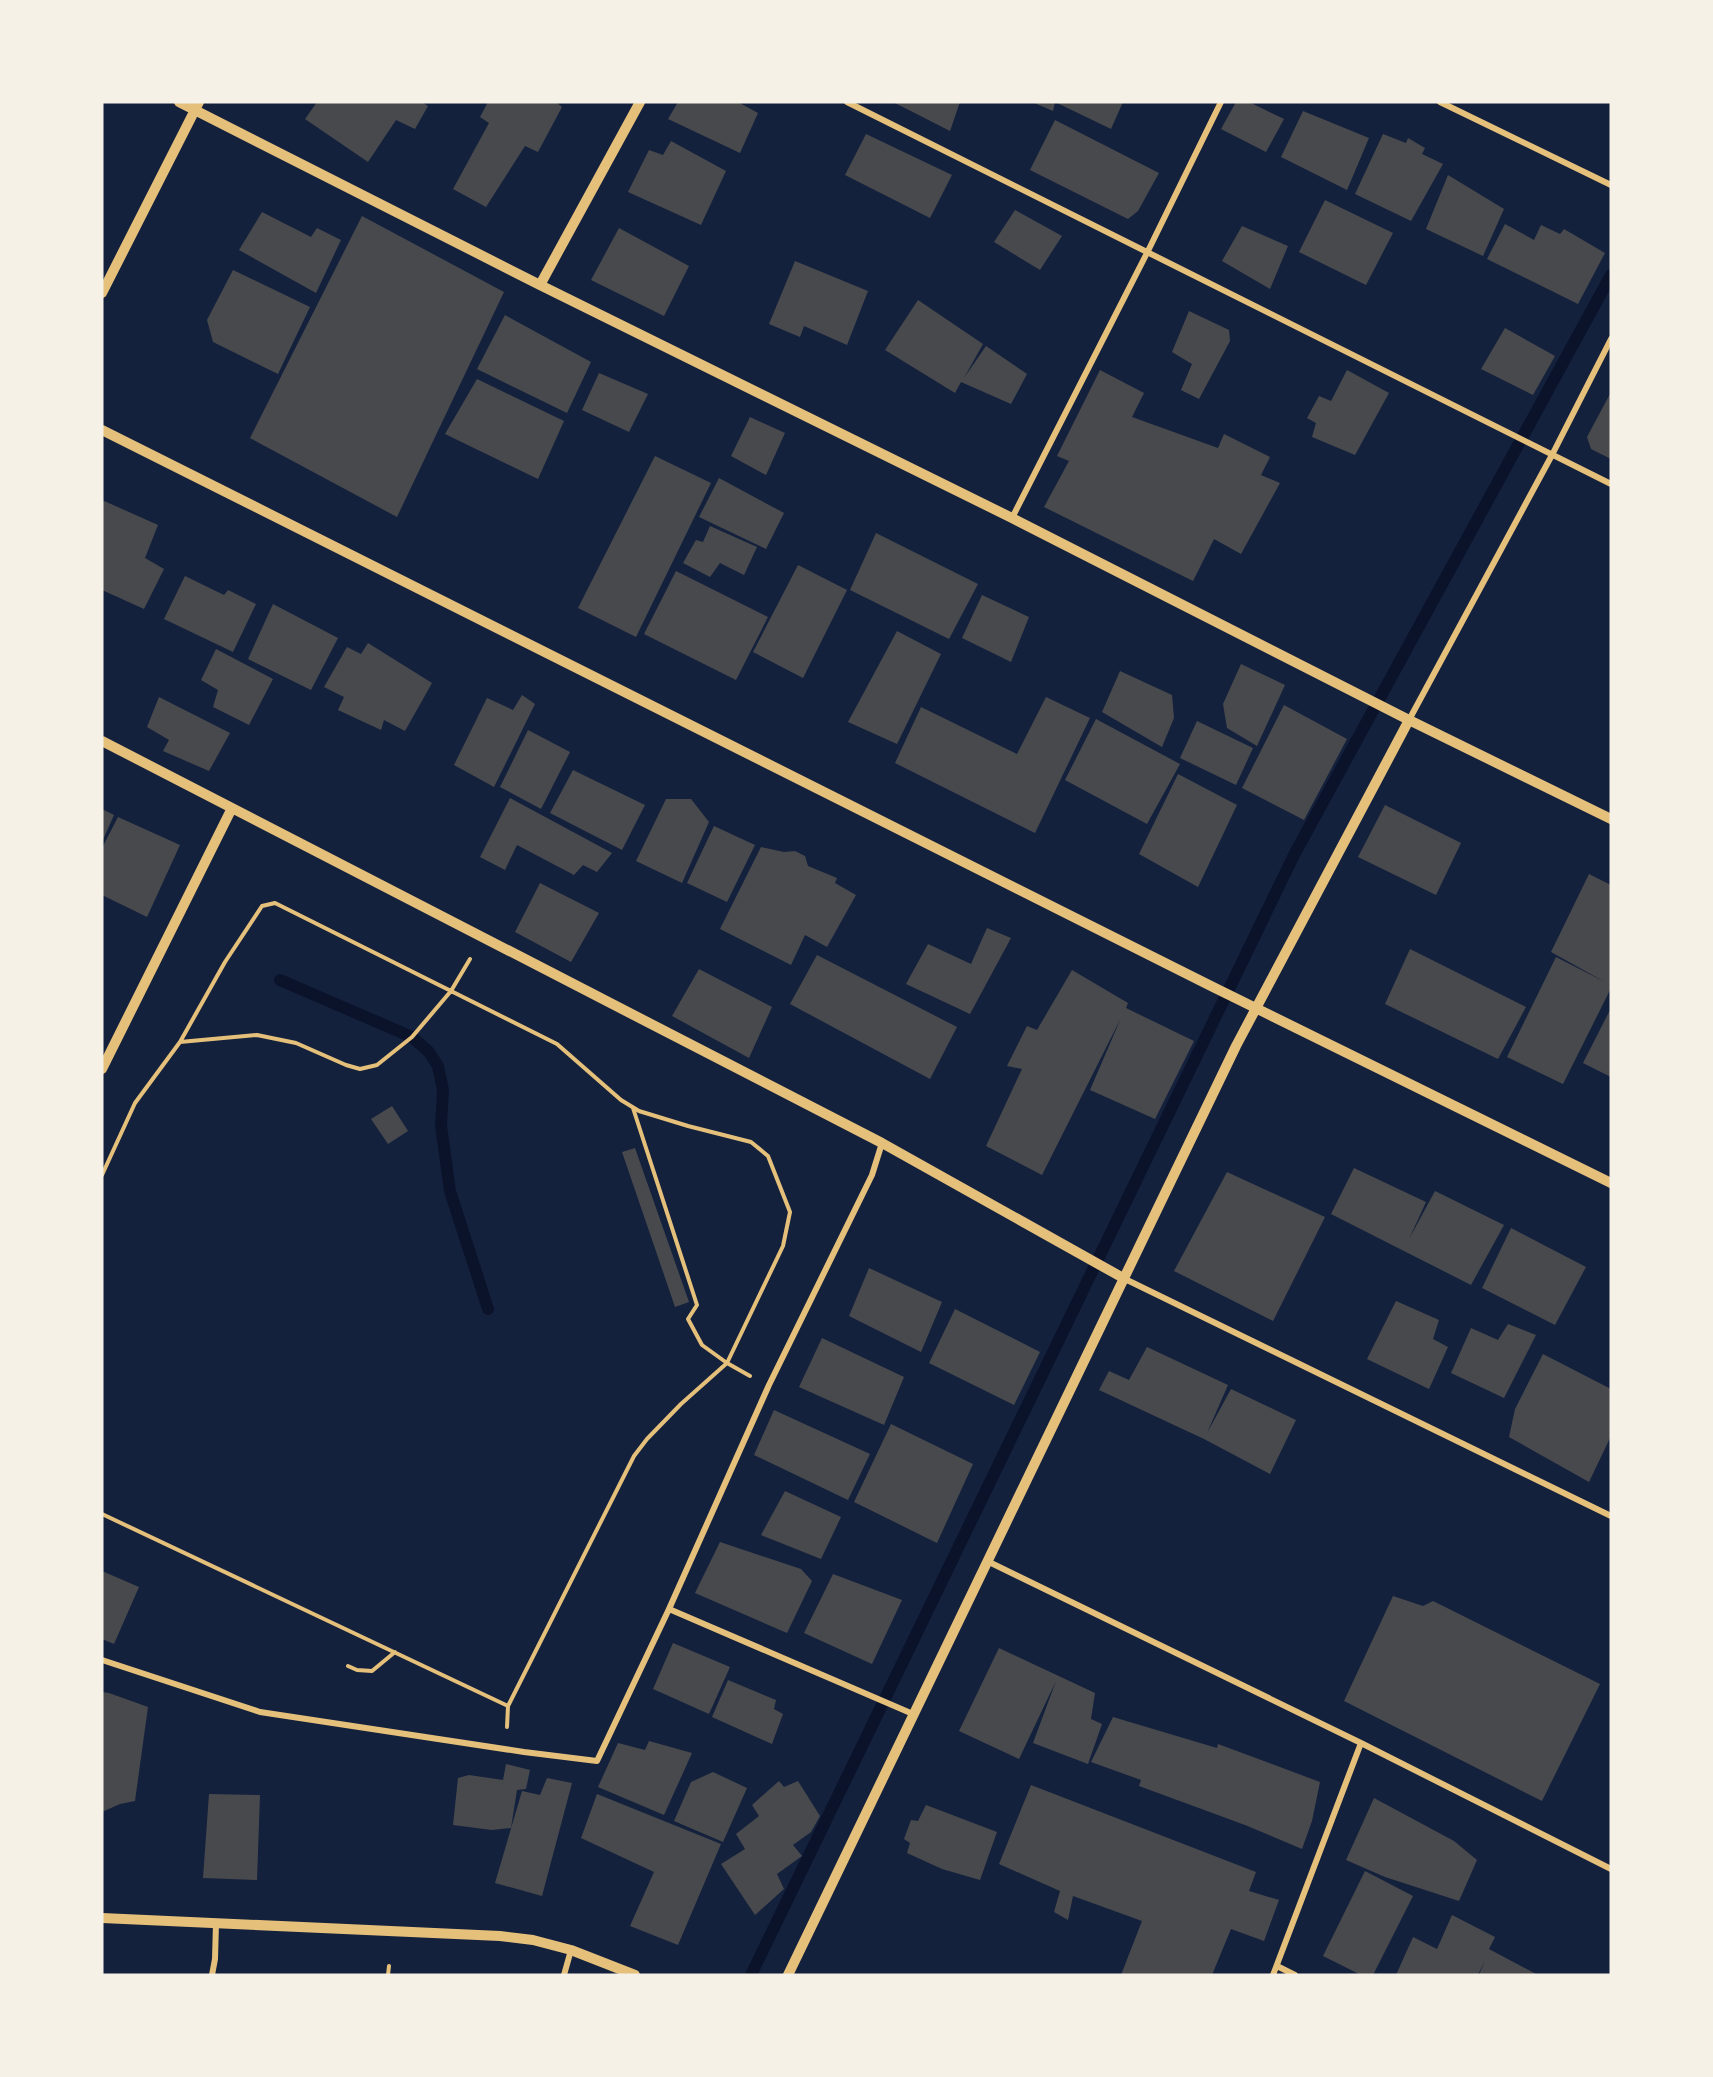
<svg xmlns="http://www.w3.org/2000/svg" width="1713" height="2077" font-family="Poppins,sans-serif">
  <rect width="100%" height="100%" fill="#14213d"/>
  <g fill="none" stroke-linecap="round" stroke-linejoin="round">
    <path stroke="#0b132b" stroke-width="12" d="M280,980L412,1037L429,1052L438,1066L443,1090L441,1126L450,1191L488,1309
      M751,1975L1294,855L1611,275"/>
  </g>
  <path fill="#48494c" d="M317,102H422L428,106L415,129L396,120L368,162L305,119Z
    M488,102H556L562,107L538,152L525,146L486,207L453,189L489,123L480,117Z
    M678,102H738L758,113L740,153L668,119Z
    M893,102H960L950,131Z
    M1032,102H1055L1053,111Z
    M1055,102H1123L1111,129Z
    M1236,102H1249L1284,119L1266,152L1221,129Z
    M1303,111L1369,138L1347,190L1281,157Z
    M1055,120L1159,173L1138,211L1128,219L1030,170Z
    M866,134L952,175L930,218L845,175Z
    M1383,134L1406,143L1408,138L1425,148L1422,154L1443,164L1411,221L1355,194Z
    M671,141L726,171L701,225L628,192L649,150L663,155Z
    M1448,175L1504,209L1483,256L1426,229Z
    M1325,200L1393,233L1366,285L1299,252Z
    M1015,210L1062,236L1040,270L994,242Z
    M262,212L311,237L317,228L341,240L316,293L239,250Z
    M362,216L504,292L397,517L250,438Z
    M1505,224L1534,240L1541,225L1560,234L1564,229L1605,253L1578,304L1487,259Z
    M1242,226L1288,246L1270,289L1222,261Z
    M619,228L689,266L664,316L591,280Z
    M795,261L868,291L847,345L804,326L800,337L769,324Z
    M233,270L310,307L278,374L213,342L207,320Z
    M918,300L983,344L964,378L986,346L1027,374L1011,404L961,382L955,393L885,350Z
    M1189,311L1229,330L1230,341L1199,399L1181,390L1192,364L1172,352Z
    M505,315L591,362L567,413L477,369Z
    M1505,328L1555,356L1533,395L1481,369Z
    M1100,370L1144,393L1132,417L1218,448L1224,434L1270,457L1261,475L1280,483L1241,554L1214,539L1193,581L1044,507L1069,461L1057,456Z
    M1347,370L1389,393L1355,455L1312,437L1316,423L1307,418L1319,396L1331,401Z
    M599,373L648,394L629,432L582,410Z
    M477,379L564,421L538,479L445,434Z
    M1611,392V459L1591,449L1587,437Z
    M750,417L785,433L766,475L731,456Z
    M655,456L711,483L636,637L578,608Z
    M719,478L784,513L766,549L699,517Z
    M102,500L158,525L145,558L164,569L144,609L102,590Z
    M710,526L757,547L744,575L720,563L710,577L683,563L696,540L703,542Z
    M876,533L978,584L949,639L850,590Z
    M798,565L847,590L803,678L753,652Z
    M676,571L768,617L736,680L644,634Z
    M185,576L224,595L228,590L256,604L233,652L164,619Z
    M982,595L1029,617L1011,662L962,638Z
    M273,604L338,638L311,690L248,659Z
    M897,631L941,654L897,744L848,722Z
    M368,643L432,683L405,731L384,720L381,730L338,710L344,697L324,687L347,647L361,654Z
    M216,649L273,679L249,725L213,707L218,690L201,680Z
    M1241,664L1285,685L1257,746L1227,728L1223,704Z
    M1120,671L1172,695L1174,718L1162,747L1102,712Z
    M522,695L535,704L494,787L454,765L487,698L513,710Z
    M159,697L230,733L209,771L163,751L169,740L147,727Z
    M1046,697L1090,718L1035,833L895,763L921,707L1017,754Z
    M1284,705L1347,739L1304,820L1242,788Z
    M1096,719L1180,764L1147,824L1065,780Z
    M1197,721L1253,748L1236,785L1180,758Z
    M528,730L570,752L541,809L500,787Z
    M573,770L645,805L622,850L550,813Z
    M1178,774L1237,805L1198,887L1139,854Z
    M510,798L612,853L597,872L583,865L574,875L517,845L505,870L480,857Z
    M666,799H691L709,822L682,883L636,861Z
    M1385,805L1461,843L1436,895L1358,857Z
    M102,809L114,815L102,842Z
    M118,817L180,845L147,917L102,895V848Z
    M714,826L755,845L727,902L687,883Z
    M761,847L784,852L795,851L805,856L808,866L837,878L835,883L856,895L827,947L805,935L791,965L720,929Z
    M1589,874L1611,885V988L1563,1084L1507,1057L1556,957L1605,982L1551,952Z
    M540,883L599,913L571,962L515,932Z
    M987,928L1011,938L970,1014L906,984L928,944L971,964Z
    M1410,949L1526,1007L1498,1059L1385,1004Z
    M817,955L957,1027L930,1079L790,1004Z
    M699,969L772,1007L749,1058L672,1016Z
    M1072,970L1128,1003L1126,1008L1194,1041L1155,1119L1090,1090L1121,1018L1042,1175L986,1146L1022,1069L1007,1066L1027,1026L1037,1030Z
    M1611,1008V1077L1583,1063Z
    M392,1106L408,1131L388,1144L371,1119Z
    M635,1148L689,1302L675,1307L622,1152Z
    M1354,1168L1426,1202L1409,1239L1435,1191L1504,1225L1471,1285L1331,1214Z
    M1227,1172L1325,1217L1273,1321L1174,1271Z
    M1511,1228L1586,1267L1555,1325L1482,1288Z
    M869,1268L942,1302L921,1352L849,1316Z
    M1396,1301L1439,1320L1433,1339L1448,1347L1429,1389L1367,1359Z
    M955,1309L1040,1352L1014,1405L929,1363Z
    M1508,1324L1536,1335L1504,1398L1451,1373L1471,1328L1498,1340Z
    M822,1338L904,1377L884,1425L799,1387Z
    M1147,1347L1228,1385L1207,1433L1231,1389L1296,1420L1270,1474L1204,1439L1099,1390L1109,1371L1129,1380Z
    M1543,1354L1611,1389V1436L1589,1482L1509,1437L1515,1409Z
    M774,1410L870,1454L848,1500L754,1455Z
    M891,1424L973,1464L937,1543L854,1502Z
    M785,1491L841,1517L821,1559L761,1535Z
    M720,1542L801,1569L812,1581L787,1633L695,1593Z
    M102,1571L139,1587L114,1644L102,1639Z
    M833,1574L902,1600L872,1664L804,1633Z
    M1393,1596L1423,1606L1433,1601L1600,1684L1542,1801L1344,1701Z
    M673,1643L730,1667L709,1714L653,1689Z
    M999,1648L1095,1693L1091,1719L1102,1724L1088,1764L1033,1743L1056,1681L1019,1759L959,1731Z
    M728,1680L776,1700L774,1709L783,1714L772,1744L712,1717Z
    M102,1692L109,1693L148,1707L135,1801L120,1804L102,1812Z
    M1113,1717L1217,1748L1218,1744L1320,1782L1312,1821L1302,1849L1245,1825L1139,1786L1141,1780L1091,1762Z
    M649,1741L692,1753L664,1815L598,1787L618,1743L645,1750Z
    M506,1764L530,1770L526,1789L517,1790L511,1828L492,1830L453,1825L458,1778L469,1775L503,1780Z
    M713,1772L747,1788L723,1842L674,1821L691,1782Z
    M547,1778L572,1783L542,1896L495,1883L522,1791L540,1795Z
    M779,1781L784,1787L798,1781L820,1816L811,1832L793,1845L802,1856L777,1874L784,1889L755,1915L721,1864L745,1849L736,1834L759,1816L752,1805Z
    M1031,1785L1256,1872L1249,1891L1279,1900L1264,1941L1231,1929L1212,1975H1121L1142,1921L1073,1896L1068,1920L1054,1912L1060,1891L999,1864Z
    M209,1794L260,1795L257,1880L203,1878Z
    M597,1794L721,1844L678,1945L630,1926L654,1872L581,1838Z
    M1374,1798L1454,1841L1477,1860L1459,1901L1385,1877L1346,1860Z
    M926,1805L997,1832L980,1880L942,1869L907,1853L910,1843L904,1839L911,1820L918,1821Z
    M1365,1871L1413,1896L1373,1975H1361L1323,1956Z
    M1452,1915L1495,1937L1489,1949L1538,1975H1479L1485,1960L1478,1975H1396L1413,1937L1437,1949Z"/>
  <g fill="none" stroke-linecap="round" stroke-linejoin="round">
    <path stroke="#e5c07b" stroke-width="4" d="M180,1042L257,1035L296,1043L346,1065L360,1069L377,1065L412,1037L451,991L470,959
      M633,1108L697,1305L688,1319L702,1345L727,1363L750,1376
      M102,1175L135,1103L180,1042L225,962L262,906L275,903L557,1044L621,1100L639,1111L688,1126L751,1142L768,1156L790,1212L783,1246L727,1363L681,1404L647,1439L634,1456L508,1706L507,1727
      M102,1514L508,1706
      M348,1666L357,1670L372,1671L395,1652
      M388,1975L389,1966"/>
    <path stroke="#e5c07b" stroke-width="6" d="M847,102L1611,484
      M1440,102L1611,185
      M1012,518L1147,253L1221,102
      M1409,720L1552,455L1611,339
      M1125,1279L1611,1516
      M987,1561L1361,1743L1273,1975
      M669,1609L913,1714
      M102,1660L260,1712L524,1752L597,1761L669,1609L769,1385L872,1175L882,1143
      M1361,1743L1611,1869
      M1277,1966L1295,1975
      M212,1975L215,1959L216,1923
      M564,1975L571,1950"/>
    <path stroke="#e5c07b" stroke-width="10" d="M179,102L540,285L1012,518L1409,720L1611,819
      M540,285L640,102
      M102,293L199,102
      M102,430L1213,987L1611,1183
      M102,741L882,1143L1125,1279
      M102,1069L232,808
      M102,1918L500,1936L533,1940L571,1950L635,1975
      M788,1975L1236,1046L1409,720"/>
  </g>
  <rect width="1713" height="2077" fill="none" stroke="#f6f1e7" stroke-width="207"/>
</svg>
